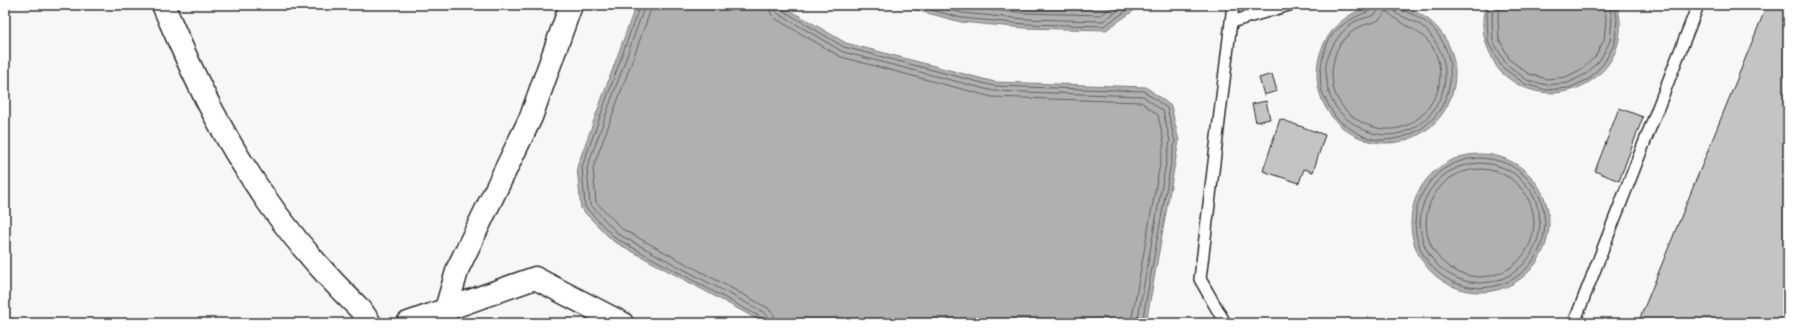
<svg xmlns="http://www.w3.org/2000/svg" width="1793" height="328" font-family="'Shantell Sans',sans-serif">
  <rect width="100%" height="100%" fill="#f7f7f7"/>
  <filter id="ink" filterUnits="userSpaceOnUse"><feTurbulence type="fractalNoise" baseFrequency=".025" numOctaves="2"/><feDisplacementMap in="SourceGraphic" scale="8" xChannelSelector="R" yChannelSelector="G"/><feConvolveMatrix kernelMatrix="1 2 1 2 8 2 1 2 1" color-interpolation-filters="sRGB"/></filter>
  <g filter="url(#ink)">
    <path fill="#b0b0b0" stroke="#7b7b7b" d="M1317 74a69 69 0 1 1 138 0a69 69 0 1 1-138 0Z
      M636,5H781L846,43L995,82L1146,87L1171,106L1179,141L1146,323H764L613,241L581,209L577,167Z
      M897,5H1142L1106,30L1025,28L961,22Z
      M1486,5H1617C1638,75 1553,123 1500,71C1496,67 1493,60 1491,55C1483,40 1480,21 1486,5Z
      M1411 223a69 69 0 1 1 138 0a69 69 0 1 1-138 0Z"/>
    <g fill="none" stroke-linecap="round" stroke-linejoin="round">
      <path stroke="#606060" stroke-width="1" d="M640,5L582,167L585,207L615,238L762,318L765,323
        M645,5L587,168L590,204L618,234L765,313L769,318L770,323
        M651,5L650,12L593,168L596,202L622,229L768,308L774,315L776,323
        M769,5L771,14L776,19L841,57L992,97L1141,102L1158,115L1164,142L1131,323
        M775,5V10L779,14L843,52L993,91L1143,96L1163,111L1170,141L1137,323
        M780,5L782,10L844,47L994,86L1144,91L1167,108L1175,141L1142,323
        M912,5L962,18L1025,24L1104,26L1135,5
        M931,5L962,13L1025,19L1103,21L1126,5
        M954,5L964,7L1026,13L1101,15L1115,5
        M1375,5L1372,10C1357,16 1340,23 1330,38C1322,52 1317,79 1323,94C1325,99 1328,103 1330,108C1332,111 1334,115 1336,118C1340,122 1346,125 1351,129C1359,135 1371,140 1382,140C1464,138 1475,29 1400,10L1398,5
        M1380,5L1376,14C1369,18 1361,18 1354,22C1340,31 1329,49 1326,64C1325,70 1327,77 1327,82C1328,99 1338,113 1351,122C1411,167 1480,84 1425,29C1418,21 1405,19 1396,13L1393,5
        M1489,5L1487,14L1488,42L1502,67L1525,84L1546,90L1569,88L1589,79L1604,63L1615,43L1617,18L1614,5
        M1494,5L1492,15L1493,41L1506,64L1527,80L1547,85L1568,83L1586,74L1600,60L1610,41L1612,18L1609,5
        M1500,5L1498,16L1499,39L1510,60L1529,74L1547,79L1566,77L1582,69L1595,57L1604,40L1606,19L1603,5
        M1387,11C1401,27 1420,27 1433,48C1441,61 1442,82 1436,95C1431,104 1426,112 1417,119C1389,142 1344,123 1334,90C1332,86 1333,80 1332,75C1332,65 1335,51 1341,43C1345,38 1353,30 1359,27C1365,24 1373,23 1379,20C1382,17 1384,13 1387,11Z
        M1415 223a65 65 0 1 1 130 0a65 65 0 1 1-130 0Z
        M1420 223a60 60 0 1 1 120 0a60 60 0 1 1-120 0Z
        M1426 223a54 54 0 1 1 108 0a54 54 0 1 1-108 0Z"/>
    </g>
    <path fill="#c4c4c4" stroke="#2b2b2b" d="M1767,5H1788V323H1638Z
      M1272,74L1277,91L1264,95L1259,78Z
      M1266,101L1270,119L1256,122L1252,104Z
      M1619,108L1643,117L1619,181L1595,171Z
      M1280,119L1325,135L1313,172L1304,169L1299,183L1263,171Z"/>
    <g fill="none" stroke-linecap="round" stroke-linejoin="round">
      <defs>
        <path id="service" d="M1231,22L1289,5
          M1225,323L1200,279L1233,5
          M1574,323L1698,5"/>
        <path id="minor" d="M163,5C179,41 194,77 213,112C251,185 302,253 361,310L370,323
          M446,309L458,268L531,117L571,5
          M408,323L535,278L622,323"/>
      </defs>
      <use href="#service" stroke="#2b2b2b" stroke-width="14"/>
      <use href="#minor" stroke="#2b2b2b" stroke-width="25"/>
      <use href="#service" stroke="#fff" stroke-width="11"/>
      <use href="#minor" stroke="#fff" stroke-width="22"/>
    </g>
  </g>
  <rect width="1793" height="328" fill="none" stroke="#fff" stroke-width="20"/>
  <rect x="10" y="10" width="1773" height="308" fill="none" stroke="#2b2b2b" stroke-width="1.5" filter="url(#ink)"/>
</svg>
